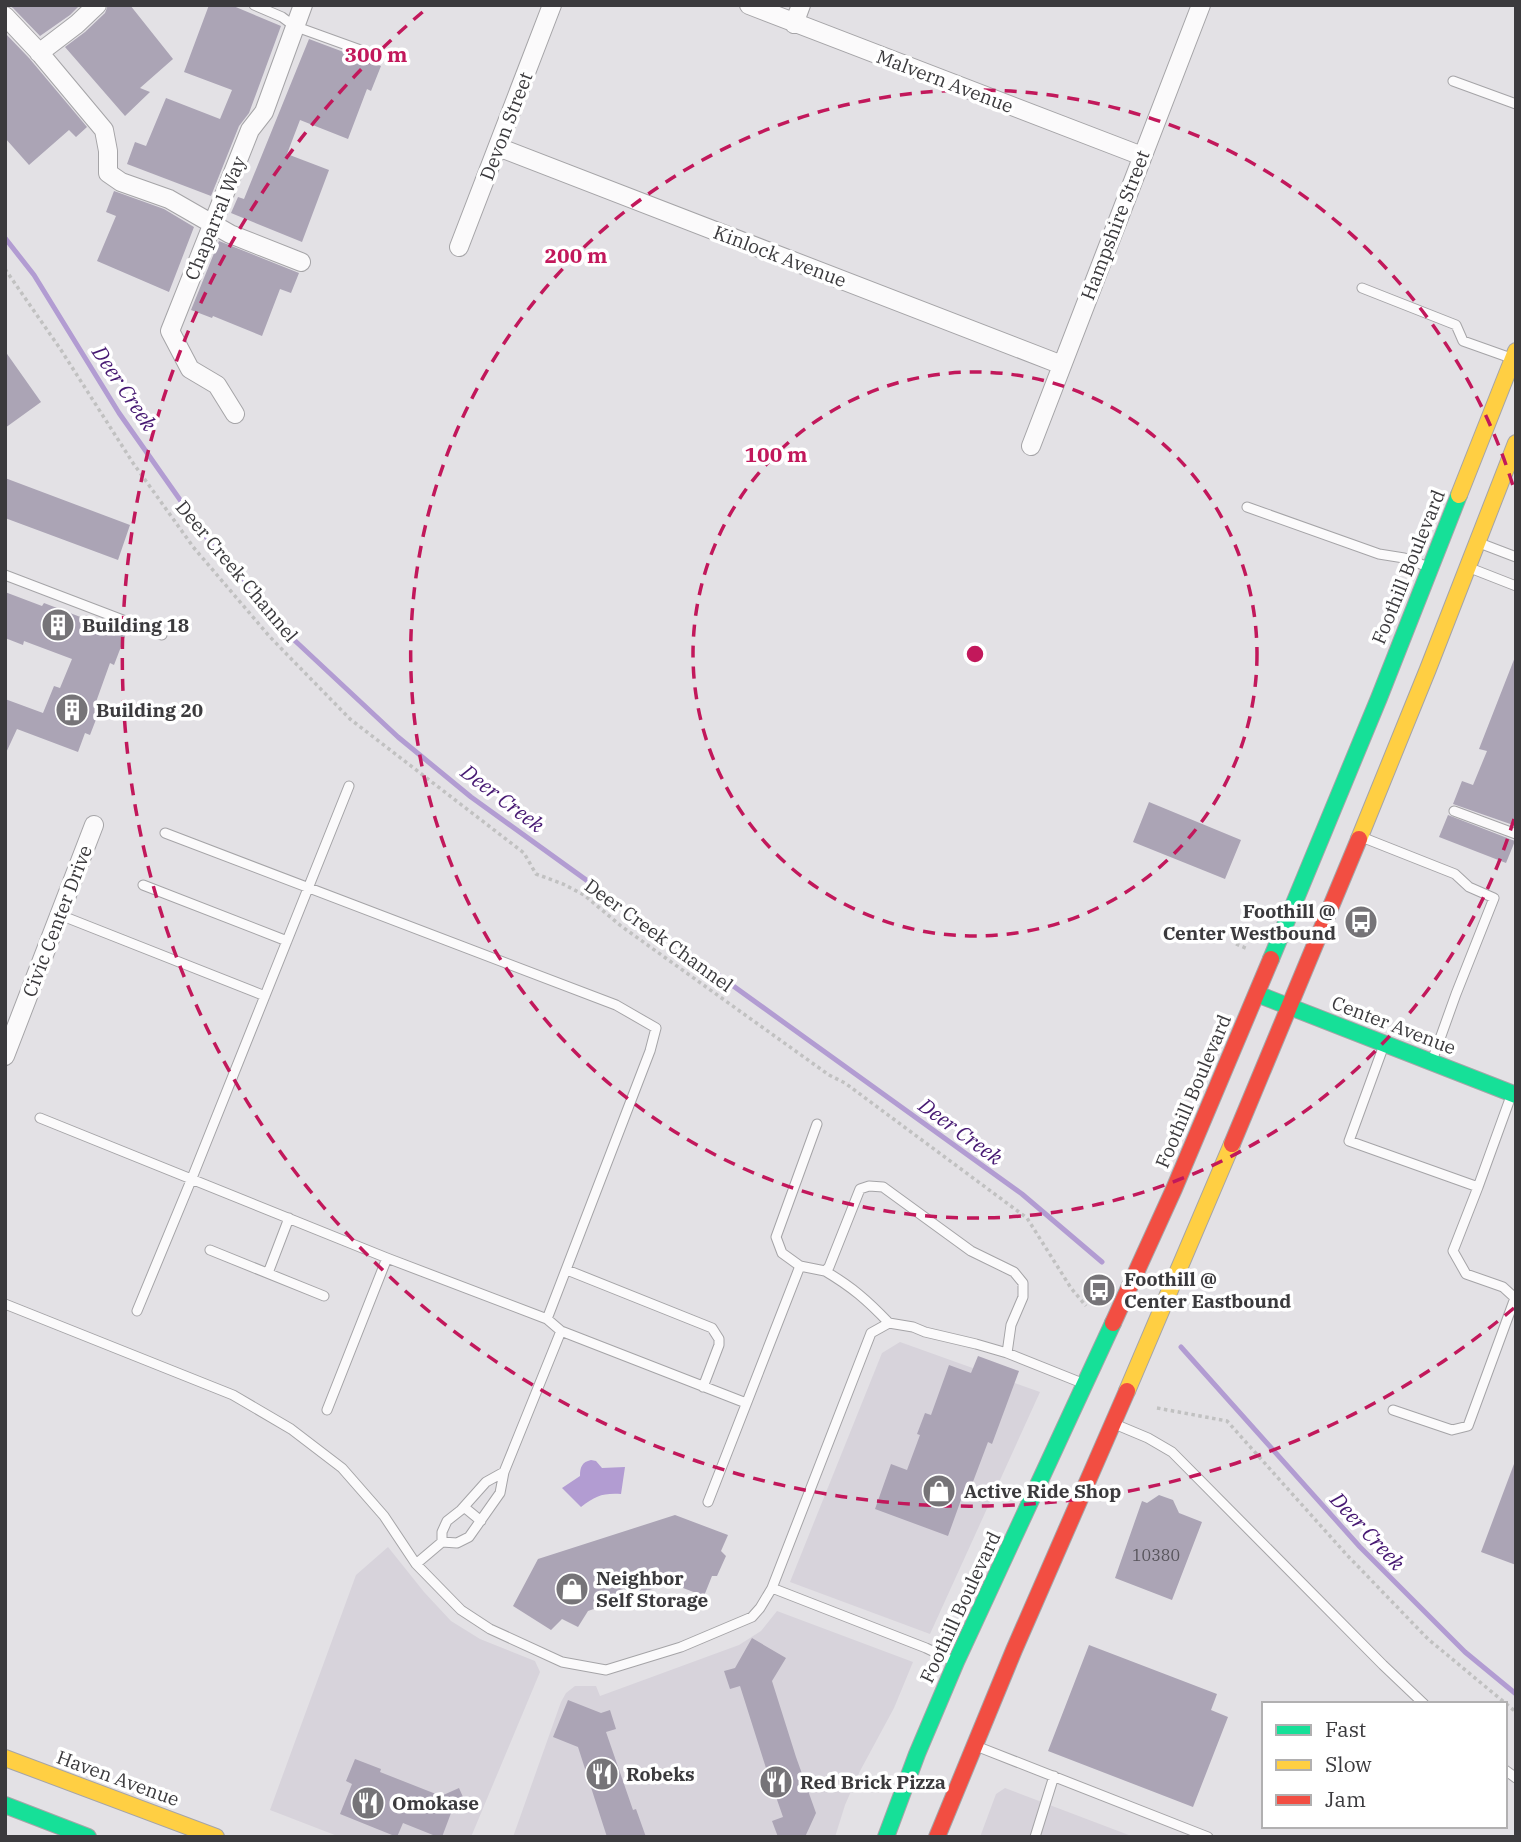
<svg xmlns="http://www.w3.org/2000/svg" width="1521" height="1842" font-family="'IBM Plex Serif',serif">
  <rect width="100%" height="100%" fill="#e3e1e5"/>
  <path fill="#d7d3db" d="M900,1342L1040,1392L930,1634L790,1582L882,1353Z
    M388,1547L424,1592L451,1621L480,1639L535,1661L540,1672L471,1837H340L270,1810L356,1575Z
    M777,1611L913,1662L894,1708L860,1771L845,1805L835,1837H513L561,1702L566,1693L575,1686H596L600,1696L739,1645L761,1631Z
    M1005,1788L1134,1837H980L996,1794Z"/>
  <path fill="#b29cd2" d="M591,1460L596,1461L602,1468L625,1467L621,1494C602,1493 596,1496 581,1507L562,1488L580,1476C580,1467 582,1462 591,1460Z"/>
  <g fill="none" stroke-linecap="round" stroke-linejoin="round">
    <path stroke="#b29cd2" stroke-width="5" d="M5,238L34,275L119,413L209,541L276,623L398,737L471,797L1022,1194L1102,1262
      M1181,1347L1360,1547L1465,1652L1516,1694"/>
  </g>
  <path fill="#aba4b5" d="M8,5H80L70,15L40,36L13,8Z
    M108,5H130L173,59L140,88L150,92L125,116L65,47L85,32L105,13Z
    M209,5H231L281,26L249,113L239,126L211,196L127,164L135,142L146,146L166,98L220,119L232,90L184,72Z
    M5,33L29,58L87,127L76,137L69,130L29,165L5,138Z
    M309,39L381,66L371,91L367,89L348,139L300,120L287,154L329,170L302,242L231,213L238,197L244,199Z
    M114,191L164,209L194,227L169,292L97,261L116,216L106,212Z
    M219,241L299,273L291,293L280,289L262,336L213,316L212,318L191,310Z
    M5,351L41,402L5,428Z
    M5,478L130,525L118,560L5,518Z
    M5,592L42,606L44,603L83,618L86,615L127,631L114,665L110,663L96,702L102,704L90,735L85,733L78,752L17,729L5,755V699L43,713L54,686L60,688L72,659L24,641L23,645L5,638Z
    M1515,657H1516V826L1453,804L1462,781L1473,785L1487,751L1479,749Z
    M1149,802L1241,840L1225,879L1133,842Z
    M1448,815L1515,841L1506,863L1439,837Z
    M978,1356L1019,1371L992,1444L988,1442L971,1487L966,1486L948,1536L875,1509L891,1464L907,1470L920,1435L917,1434L925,1413L931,1415L949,1365L971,1373Z
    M1514,1464H1516V1565L1481,1552Z
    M1159,1495L1173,1500L1179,1513L1202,1522L1172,1600L1115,1578L1142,1501L1147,1503Z
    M675,1515L728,1535L721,1551L726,1556L717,1576H712L704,1596L670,1583L588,1611L578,1627L562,1619L551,1630L513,1606L538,1559Z
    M752,1638L786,1658L772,1681L796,1757L816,1813L805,1837H778L772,1821L783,1817L766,1768L740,1686L730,1689L724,1671L735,1668Z
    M1089,1645L1217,1694L1211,1710L1228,1717L1193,1807L1048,1751Z
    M568,1700L601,1713L610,1710L616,1729L606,1732L633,1810L636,1809L646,1837H607L578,1747L553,1737Z
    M355,1759L381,1769L380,1772L441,1796L459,1788L467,1806L451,1813L442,1837H438L403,1823L397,1837L340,1814L352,1784L346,1781Z"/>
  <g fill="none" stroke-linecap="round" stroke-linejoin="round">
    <defs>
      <path id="lane" d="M254,5L282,17L294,26L377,56
        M1453,81L1516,104
        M1362,288L1456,325L1463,341L1508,357
        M1247,507L1379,554L1404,558L1426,566
        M1482,544L1516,557
        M1470,568L1516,586
        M5,575L162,635
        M1454,811L1516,834
        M165,833L616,1005L656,1028L650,1051L547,1319
        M1364,838L1455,874L1469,887L1494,898L1456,994L1432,1061
        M143,885L287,941
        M60,915L265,996
        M1384,1045L1349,1141L1478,1187L1511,1096
        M40,1118L387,1258L547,1319L561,1331L746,1403
        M817,1124L776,1237L782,1253L800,1266L825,1271L829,1267L860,1189L869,1186L883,1187L971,1251L1014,1272L1023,1283V1297L1011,1325L1007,1353
        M210,1250L324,1296
        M567,1270L712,1328L719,1339V1345L703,1387
        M825,1271C852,1287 867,1300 889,1323
        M268,1273L289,1218
        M5,1304L233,1395L291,1429L342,1468L384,1516L416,1564L461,1610L490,1629L562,1662L606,1670L681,1647L752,1617L760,1608L772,1588L871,1333L889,1323L913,1327L925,1332L976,1344L1007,1353L1082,1383
        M137,1311L192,1178L349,786
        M327,1410L387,1258
        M1393,1410L1452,1430L1468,1426L1515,1298L1503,1287L1466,1274L1453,1251L1478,1187
        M1117,1425L1148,1438L1172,1452L1383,1665L1424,1704
        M708,1502L800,1266
        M464,1507L481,1521
        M442,1542V1532L447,1521L461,1510L486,1482L504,1472
        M416,1564L442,1542L457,1543L469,1537L500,1493L504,1472L561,1331
        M772,1588L926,1648L951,1660
        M976,1746L1208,1837
        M1505,1770L1516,1778
        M1035,1837L1054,1776"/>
      <path id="street" d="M749,5L1142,156
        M5,16L38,51L104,130L108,151V173L121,182L169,199L230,234L301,262
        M794,24L801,5
        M39,53L77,24L97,5
        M498,147L1062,365
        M459,247L552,5
        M235,414L217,385L190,369L170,331L250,130L264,112L303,5
        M1031,446L1201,5
        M5,1056L94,825"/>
      <path id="fast" d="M1271,959L1379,698L1459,495
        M1257,994L1516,1095
        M5,1805L88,1837
        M886,1837L917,1754L956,1662L1113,1323"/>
      <path id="slow" d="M1459,495L1516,351
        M1359,839L1428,669L1516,443
        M1127,1391L1232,1144
        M5,1758L216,1837"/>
      <path id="jam" d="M1232,1144L1359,839
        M1113,1323L1174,1189L1271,959
        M937,1837L1014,1650L1127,1391"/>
    </defs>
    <use href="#lane" stroke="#a5a4a7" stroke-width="11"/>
    <use href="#street" stroke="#a5a4a7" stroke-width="20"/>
    <use href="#fast" stroke="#a5a4a7" stroke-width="18"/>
    <use href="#slow" stroke="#a5a4a7" stroke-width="18"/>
    <use href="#jam" stroke="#a5a4a7" stroke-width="18"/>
    <path stroke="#c1c1c1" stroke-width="3.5" stroke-dasharray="3.5 3.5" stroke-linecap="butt" d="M5,269L61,350L133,463L194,548L270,637L350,719L524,853L536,874L563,884L584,895L621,926L829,1075L845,1083L1027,1218L1071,1288L1086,1306
      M1236,944L1248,949
      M1157,1408L1227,1421L1346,1554L1428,1639L1516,1712"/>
    <use href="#lane" stroke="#fbfafb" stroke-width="9"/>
    <use href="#street" stroke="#fbfafb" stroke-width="18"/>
    <use href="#fast" stroke="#16e098" stroke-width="16"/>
    <use href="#slow" stroke="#ffcf43" stroke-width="16"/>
    <use href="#jam" stroke="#f24e42" stroke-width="16"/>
  </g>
  <g fill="none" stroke="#c2185b" stroke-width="3.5" stroke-dasharray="12 9">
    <circle cx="975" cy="654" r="282"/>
    <path d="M1514 819A564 564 0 1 1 1514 489"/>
    <path d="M1514 1308A847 847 0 0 1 425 10"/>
  </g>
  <defs>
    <symbol id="building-disc" viewBox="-11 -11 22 22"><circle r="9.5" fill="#767478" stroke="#fff"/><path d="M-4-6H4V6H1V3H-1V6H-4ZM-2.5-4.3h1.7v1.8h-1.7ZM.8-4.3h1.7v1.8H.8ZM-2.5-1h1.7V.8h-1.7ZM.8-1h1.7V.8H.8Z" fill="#fff"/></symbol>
    <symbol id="bus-disc" viewBox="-11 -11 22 22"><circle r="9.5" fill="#767478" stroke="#fff"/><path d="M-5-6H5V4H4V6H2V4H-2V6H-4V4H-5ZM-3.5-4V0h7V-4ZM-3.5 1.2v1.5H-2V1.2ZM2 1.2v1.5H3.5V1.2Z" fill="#fff"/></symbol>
    <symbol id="shop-disc" viewBox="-11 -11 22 22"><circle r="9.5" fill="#767478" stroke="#fff"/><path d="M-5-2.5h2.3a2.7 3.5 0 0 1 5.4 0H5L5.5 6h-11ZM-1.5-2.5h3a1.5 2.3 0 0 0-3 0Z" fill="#fff"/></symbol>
    <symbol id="restaurant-disc" viewBox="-11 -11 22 22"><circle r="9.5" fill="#767478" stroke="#fff"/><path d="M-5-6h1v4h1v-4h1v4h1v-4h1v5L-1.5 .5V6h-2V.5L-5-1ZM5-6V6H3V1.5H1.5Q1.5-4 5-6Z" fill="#fff"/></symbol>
  </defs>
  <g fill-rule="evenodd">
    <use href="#building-disc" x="39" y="606" width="38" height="38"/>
    <use href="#building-disc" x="53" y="691" width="38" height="38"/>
    <use href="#bus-disc" x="1342" y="903" width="38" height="38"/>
    <use href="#bus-disc" x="1080" y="1271" width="38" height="38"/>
    <use href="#shop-disc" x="920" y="1472" width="38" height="38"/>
    <use href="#shop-disc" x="553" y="1570" width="38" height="38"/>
    <use href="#restaurant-disc" x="583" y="1755" width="38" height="38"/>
    <use href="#restaurant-disc" x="757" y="1763" width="38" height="38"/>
    <use href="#restaurant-disc" x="349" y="1784" width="38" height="38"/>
  </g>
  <g text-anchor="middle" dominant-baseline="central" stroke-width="7" stroke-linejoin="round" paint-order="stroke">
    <g font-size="16" fill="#57545b">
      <text x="1156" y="1555">10380</text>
    </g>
    <g font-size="19" fill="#3b3a3d" stroke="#fff">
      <text transform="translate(945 81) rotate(21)">Malvern Avenue</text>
      <text transform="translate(506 126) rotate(-69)">Devon Street</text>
      <text transform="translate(215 218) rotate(-68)">Chaparral Way</text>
      <text transform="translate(1115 225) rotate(-69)">Hampshire Street</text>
      <text transform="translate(780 256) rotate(21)">Kinlock Avenue</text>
      <text transform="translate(1408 567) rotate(-68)">Foothill Boulevard</text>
      <text transform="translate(237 571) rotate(50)">Deer Creek Channel</text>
      <text transform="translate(57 921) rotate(-69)">Civic Center Drive</text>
      <text transform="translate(659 935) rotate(36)">Deer Creek Channel</text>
      <text transform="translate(1394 1025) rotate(21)">Center Avenue</text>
      <text transform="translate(1193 1091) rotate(-67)">Foothill Boulevard</text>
      <text transform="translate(960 1607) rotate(-65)">Foothill Boulevard</text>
      <text transform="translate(118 1778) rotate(20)">Haven Avenue</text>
    </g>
    <g font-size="19" font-weight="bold" fill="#3b3a3d" stroke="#fff" text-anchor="start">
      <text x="82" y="625">Building 18</text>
      <text x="96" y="710">Building 20</text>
      <text x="1336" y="911" text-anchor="end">Foothill @<tspan x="1336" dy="22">Center Westbound</tspan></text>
      <text x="1124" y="1279">Foothill @<tspan x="1124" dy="22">Center Eastbound</tspan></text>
      <text x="964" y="1491">Active Ride Shop</text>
      <text x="596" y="1578">Neighbor<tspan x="596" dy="22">Self Storage</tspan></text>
      <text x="626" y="1774">Robeks</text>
      <text x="800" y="1782">Red Brick Pizza</text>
      <text x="392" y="1803">Omokase</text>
    </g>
    <g font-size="21" font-style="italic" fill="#461872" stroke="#fff">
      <text transform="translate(125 388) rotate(56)">Deer Creek</text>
      <text transform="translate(503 798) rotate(37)">Deer Creek</text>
      <text transform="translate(961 1131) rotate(36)">Deer Creek</text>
      <text transform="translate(1368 1531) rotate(47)">Deer Creek</text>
    </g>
  </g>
  <circle cx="975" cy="654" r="10" fill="#c2185b" stroke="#fff" stroke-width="3.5"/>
  <g font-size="21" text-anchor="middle" font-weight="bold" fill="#c2185b" stroke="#fff" stroke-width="7" stroke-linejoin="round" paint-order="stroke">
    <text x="376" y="62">300 m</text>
    <text x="576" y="263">200 m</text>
    <text x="776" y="462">100 m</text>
  </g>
  <rect width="1521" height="1842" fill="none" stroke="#3b3a3d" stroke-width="14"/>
  <rect x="1262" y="1702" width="245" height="126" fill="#ffffff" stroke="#b1b0b1" stroke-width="2"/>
  <rect x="1276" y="1725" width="35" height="10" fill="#16e098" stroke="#b1b0b1" stroke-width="2"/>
  <text x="1325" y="1737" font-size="21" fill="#3b3a3d">Fast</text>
  <rect x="1276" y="1760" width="35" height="10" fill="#ffcf43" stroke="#b1b0b1" stroke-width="2"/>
  <text x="1325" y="1772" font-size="21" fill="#3b3a3d">Slow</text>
  <rect x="1276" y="1795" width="35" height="10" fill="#f24e42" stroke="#b1b0b1" stroke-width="2"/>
  <text x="1325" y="1807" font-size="21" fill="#3b3a3d">Jam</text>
</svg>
